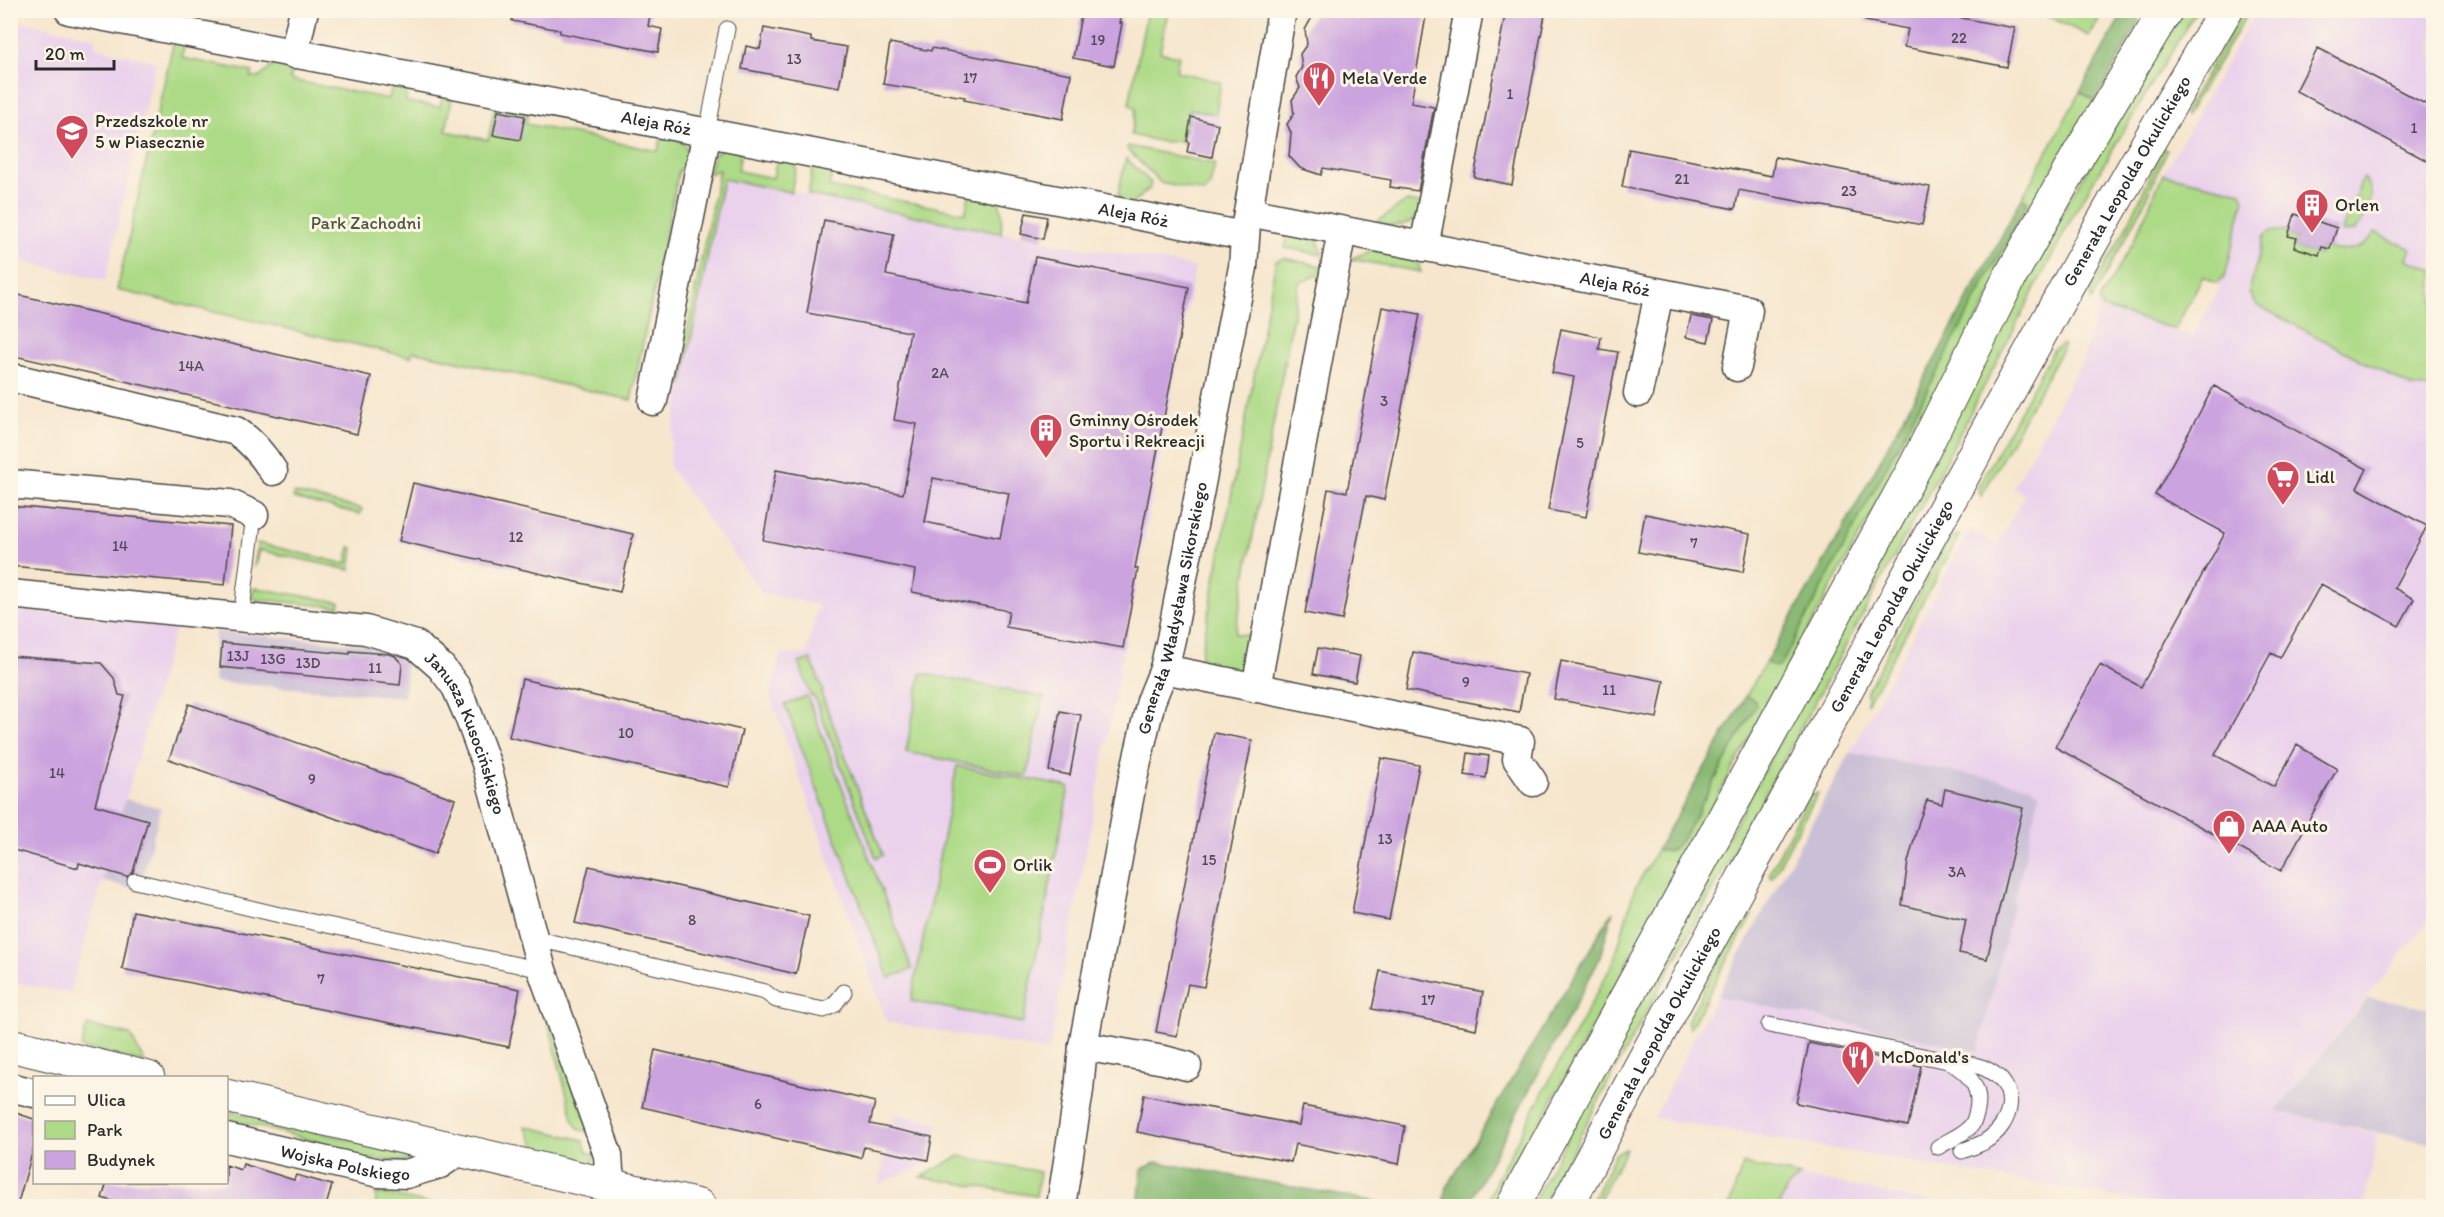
<svg xmlns="http://www.w3.org/2000/svg" width="2444" height="1217" font-family="Itim,sans-serif">
  <rect width="100%" height="100%" fill="#fcf5e5"/>
  <filter id="ink" filterUnits="userSpaceOnUse"><feTurbulence type="fractalNoise" baseFrequency=".0167" numOctaves="2"/><feDisplacementMap in="SourceGraphic" scale="12" xChannelSelector="R" yChannelSelector="G"/><feConvolveMatrix kernelMatrix="1 2 1 2 8 2 1 2 1" color-interpolation-filters="sRGB"/></filter>
  <filter id="wash" filterUnits="userSpaceOnUse"><feTurbulence type="fractalNoise" baseFrequency=".008" numOctaves="4" result="noise"/><feDisplacementMap in="SourceGraphic" scale="24" xChannelSelector="R" yChannelSelector="G"/><feGaussianBlur stdDeviation="1.35" result="paint"/><feColorMatrix in="noise" values="0 0 0 0 0 0 0 0 0 0 0 0 0 0 0 0 0 1.4 0 .05"/><feComposite in="paint" operator="in"/></filter>
  <g filter="url(#wash)">
    <rect width="100%" height="100%" fill="#f6e6cd"/>
    <path fill="#ead1ec" d="M2256,11H2433V270L2407,259L2372,237L2356,250L2322,247L2319,255L2294,247L2270,231L2264,236L2249,291L2257,305L2412,387L2433,389V915L2276,1111L2378,1134L2364,1206H2166L1654,1118L1695,1036L1717,996L1978,1050L2028,785L1850,753L1970,529L1997,545L2025,495L2013,488L2084,357L2099,300L2102,308L2175,329L2192,338L2220,286L2216,283L2222,280L2241,192L2163,174Z
      M11,19L96,38L95,47L156,62L105,281L11,258Z
      M1190,109L1221,115L1214,157L1187,152L1189,142L1182,141Z
      M723,178L1044,241L1195,267L1049,1051L887,1022L770,695L780,654L806,655L818,605L762,593L669,467L673,429Z
      M10,609L176,624L70,993L11,982Z
      M896,1114L938,1123L929,1163L878,1185Z
      M1800,1176L1952,1206H1779L1787,1188Z"/>
    <path fill="#cabfd6" d="M215,631L397,648L407,656L404,697L214,682Z
      M1850,753L2028,785L2040,794L1978,1051L1717,996Z
      M125,799L161,808L139,890L102,881Z
      M2368,998L2433,1009V1144L2276,1111Z"/>
    <path fill="#adda87" stroke="#6c8259" stroke-width="1.5" d="M1147,11H1168L1160,52L1179,56L1176,71L1221,82L1216,114L1190,109L1182,141L1163,142L1131,135L1136,109L1129,104Z
      M2037,11H2105L2089,36Z
      M2183,11H2196L2076,210L1927,496L1614,1072L1543,1206H1531L2069,200Z
      M2243,11H2249L2186,116L2185,111Z
      M174,40L185,42L182,58L253,72L250,77L259,78L279,60L294,63L290,80L389,99L393,82L408,85L406,102L440,107L443,91L453,92L446,131L488,140L496,101L529,108L526,124L658,151L662,135C683,138 692,147 688,170H679L631,400L413,351L411,357L117,290Z
      M2080,92L2096,101L1495,1206H1486L1497,1178L1614,961L1634,890L1657,850C1671,854 1674,848 1683,838L1756,705L1754,700L1746,696L1766,662L1775,666L1781,664L2028,201L2022,198Z
      M1128,146L1215,164L1209,189L1204,192L1161,183L1127,149Z
      M724,147L741,151L738,171L773,178L777,158H798L791,192L723,179L682,384L677,383L719,170L708,174L714,155Z
      M2163,148L2167,150L2139,214L2091,301L2090,291L2126,229Z
      M1126,158L1151,183L1149,189L1129,206L1120,200L1118,194Z
      M813,166H833L829,187L965,213L970,192L999,201L1002,214L1001,233L808,195Z
      M2163,174L2241,192L2244,199L2225,276L2216,283L2203,276L2175,329L2102,308L2099,300L2132,245Z
      M2363,178C2380,194 2367,216 2354,231L2341,232Z
      M1407,201L1425,204C1413,229 1398,227 1374,224Z
      M2270,231L2290,232L2289,236L2297,238L2294,247L2319,255L2322,247C2344,253 2362,253 2375,232L2411,249L2407,259L2433,270V389L2412,387L2257,305L2249,292L2264,236Z
      M1287,234L1311,237L1318,241L1323,255L1285,248Z
      M1372,250L1416,257L1421,272L1350,259Z
      M1284,258L1325,267L1326,271L1299,283L1235,634L1251,636L1245,668L1238,673L1201,664L1200,659L1276,261Z
      M2062,344L2064,345L1981,497L1978,487L2053,350Z
      M295,493L362,509L360,514L293,498Z
      M1958,535L1959,536L1867,704V691L1949,539Z
      M258,543L346,564L350,547L353,548L350,570L259,550L254,568Z
      M256,588L340,602L339,607L252,599L253,590Z
      M811,659L823,691L821,693L883,855L876,858L814,696H811L799,663Z
      M921,673L1043,697L1027,776L906,752Z
      M807,696L912,969L889,978L785,705Z
      M957,766L1069,787L1023,1023L911,1001Z
      M1818,793L1772,878L1770,877V872L1809,796Z
      M1752,915L1690,1028L1687,1021L1743,918Z
      M539,987L590,1132L580,1130L574,1123Z
      M87,1025L130,1035L145,1063L81,1048Z
      M227,1111L423,1157L417,1162L358,1159L336,1146L227,1119Z
      M525,1126L583,1140L587,1152L596,1155L591,1164L540,1155Z
      M1626,1149L1596,1206H1590L1615,1154Z
      M959,1156L1040,1172L1036,1196L921,1177Z
      M1743,1164L1800,1176L1787,1188L1779,1206H1729Z
      M376,1193L443,1206H376Z"/>
    <path fill="#8aba74" stroke="#5a7250" stroke-width="1.5" d="M2124,11H2140L2137,26L2096,101L2080,92Z
      M2022,198L2028,201L1781,665L1775,667L1766,662L1843,529Z
      M1746,696L1754,700L1756,705L1683,838C1674,848 1671,854 1657,850Z
      M1613,911L1599,960L1467,1206H1443L1446,1189Z
      M1157,1162L1399,1206H1138L1142,1169Z"/>
    <g id="blocks">
      <path fill="#cba3df" fill-rule="evenodd" d="M513,10H651L648,26L662,29L658,52L560,33V30L512,21Z
        M1082,10H1122L1119,23H1122L1114,66L1073,58Z
        M1316,10H1427L1411,103L1434,107L1418,191L1390,187L1391,180L1323,168L1321,175L1300,168L1289,156L1291,133L1287,124L1294,114L1292,100L1300,88L1296,77L1302,67L1300,54L1307,44L1305,30Z
        M1506,10H1546L1512,185L1474,177Z
        M1866,10H1919L2015,28L2007,67L1904,47L1908,29L1865,21Z
        M764,28L811,37V41L847,47L839,87L742,69L746,46L760,49Z
        M890,43L931,51L932,48L1071,74L1063,119L964,100L965,97L883,84Z
        M2318,48L2433,108V164L2296,91Z
        M498,111L525,116L520,140L493,135Z
        M1191,117L1218,124L1212,157L1187,152L1189,142L1187,141Z
        M1629,149L1772,176L1775,157L1930,187L1922,225L1739,190L1735,209L1622,187Z
        M1026,213L1047,217L1043,239L1021,234Z
        M2295,214L2337,228L2330,249L2322,247L2319,255L2294,247L2297,238L2288,236Z
        M824,220L894,234L886,275L1026,303L1035,257L1189,287L1135,568L1138,569L1123,648L1006,627L1009,611L912,592L915,570L763,540L776,470L903,494L917,424L894,420L910,332L807,313ZM933,478L1009,493L1000,538L925,522Z
        M10,293L371,376L357,434L10,355Z
        M1382,307L1420,314L1384,500L1366,496L1342,620L1305,613L1328,489L1347,492Z
        M1691,316L1713,320L1708,342L1686,337Z
        M1561,329L1601,337L1599,349L1618,352L1586,517L1548,510L1574,377L1552,373Z
        M2214,386L2367,469L2357,488L2427,526L2394,588L2414,599L2399,626L2321,584L2280,658L2271,653L2215,755L2274,787L2297,745L2337,769L2281,871L2055,747L2100,665L2141,687L2225,533L2155,495Z
        M413,483L633,534L620,592L399,541Z
        M10,506L231,526L225,585L10,566Z
        M1645,514L1750,534L1743,572L1638,552Z
        M222,643L350,654V651L389,654L395,656L402,664L400,685L220,667Z
        M1318,648L1360,656L1355,682L1313,674Z
        M1413,652L1526,674L1519,712L1406,690Z
        M10,656L101,663L114,678L119,695L125,696L95,805L148,820L133,872L127,877L79,863L78,868L10,849Z
        M1561,661L1664,681L1657,718L1554,699Z
        M522,679L742,730L729,787L509,737Z
        M189,704L455,799L435,854L169,759Z
        M1060,711L1081,715L1070,775L1049,771Z
        M1214,733L1252,740L1204,987L1188,984L1177,1036L1156,1032Z
        M1468,753L1489,756L1486,778L1465,775Z
        M1381,758L1419,765L1389,920L1352,913Z
        M1945,789L2023,808L1987,959L1959,953L1966,920L1902,905L1908,862L1919,821L1927,800L1942,804Z
        M589,866L809,916L796,974L575,923Z
        M133,911L520,989L509,1047L122,969Z
        M1380,971L1483,992L1476,1029L1372,1009Z
        M1809,1043L1921,1066L1908,1126L1796,1103Z
        M655,1050L875,1102L870,1124L932,1137L928,1160L864,1147L861,1158L642,1107Z
        M1144,1095L1299,1125L1303,1106L1405,1126L1399,1164L1295,1144L1291,1162L1137,1132Z
        M10,1111L34,1119V1147L17,1206H10Z
        M243,1164L294,1180L296,1175L332,1185L326,1206H127L102,1198L107,1182H226V1165L241,1170Z"/>
    </g>
  </g>
  <g filter="url(#ink)">
    <use href="#blocks" fill-opacity="0" stroke="#494743" stroke-width="1.5"/>
    <g fill="none" stroke-linecap="round" stroke-linejoin="round">
      <defs>
        <path id="service" d="M707,132L727,29
          M241,618L254,515
          M135,881L284,916L542,970
          M533,938L765,992L776,1000L824,1010L834,1005L844,992
          M1769,1025L1948,1061C1967,1072 1982,1086 1977,1110C1976,1115 1974,1123 1970,1127C1962,1135 1948,1141 1938,1147
          M1954,1062C1964,1064 1977,1064 1986,1069C2021,1086 2014,1124 1984,1142C1977,1146 1969,1148 1962,1151"/>
        <g id="minor">
          <path id="s1" d="M69,10L1244,236"/>
          <path d="M294,54L304,10"/>
          <path id="s2" d="M1248,212L1748,310L1737,367"/>
          <path d="M1424,247L1469,10"/>
          <path d="M10,377L236,431C252,441 263,455 273,471"/>
          <path d="M1638,393L1659,293"/>
          <path d="M653,401L707,132"/>
          <path d="M10,484L230,504L254,515"/>
          <path id="s3" d="M10,594L366,630L416,645L441,667L456,687L469,717L486,763L542,970L608,1155L610,1186"/>
          <path d="M1164,669L1520,741L1517,759L1533,782"/>
          <path d="M1256,688L1342,231"/>
          <path d="M1083,1046L1164,1060L1187,1066"/>
          <path d="M10,1087L34,1093"/>
          <path id="s4" d="M226,1138L379,1173L406,1174L440,1164L459,1151"/>
          <path id="s5" d="M1061,1206L1079,1090L1083,1046L1132,783L1151,701L1164,669L1171,639L1243,267L1246,224L1282,10"/>
        </g>
        <path id="tertiary" d="M10,1045L148,1078
          M226,1096L699,1206"/>
        <g id="secondary">
          <path d="M1513,1206L1916,465L2010,277L2079,154L2166,10"/>
          <path id="s6" d="M1567,1206C1651,1042 1743,881 1831,718C1960,481 2087,242 2226,10"/>
        </g>
      </defs>
      <use href="#service" stroke="#494743" stroke-width="17"/>
      <use href="#minor" stroke="#494743" stroke-width="31"/>
      <use href="#tertiary" stroke="#494743" stroke-width="35"/>
      <use href="#secondary" stroke="#494743" stroke-width="35"/>
      <use href="#service" stroke="#fff" stroke-width="15"/>
      <use href="#minor" stroke="#fff" stroke-width="28"/>
      <use href="#tertiary" stroke="#fff" stroke-width="33"/>
      <use href="#secondary" stroke="#fff" stroke-width="33"/>
    </g>
  </g>
  <defs>
    <symbol id="restaurant-pin" viewBox="-11 -11 22 30"><path d="M0 17L-7.5 6A9.5 9.5 0 1 1 7.5 6Z" fill="#d1495b" stroke="#fcf5e5"/><path d="M-5-6h1v4h1v-4h1v4h1v-4h1v5L-1.5 .5V6h-2V.5L-5-1ZM5-6V6H3V1.5H1.5Q1.5-4 5-6Z" fill="#fff"/></symbol>
    <symbol id="school-pin" viewBox="-11 -11 22 30"><path d="M0 17L-7.5 6A9.5 9.5 0 1 1 7.5 6Z" fill="#d1495b" stroke="#fcf5e5"/><path d="M0-5L7-2L0 1L-7-2ZM-4 1L0 2.5L4 1V4Q0 6-4 4Z" fill="#fff"/></symbol>
    <symbol id="building-pin" viewBox="-11 -11 22 30"><path d="M0 17L-7.5 6A9.5 9.5 0 1 1 7.5 6Z" fill="#d1495b" stroke="#fcf5e5"/><path d="M-4-6H4V6H1V3H-1V6H-4ZM-2.5-4.3h1.7v1.8h-1.7ZM.8-4.3h1.7v1.8H.8ZM-2.5-1h1.7V.8h-1.7ZM.8-1h1.7V.8H.8Z" fill="#fff"/></symbol>
    <symbol id="supermarket-pin" viewBox="-11 -11 22 30"><path d="M0 17L-7.5 6A9.5 9.5 0 1 1 7.5 6Z" fill="#d1495b" stroke="#fcf5e5"/><path d="M-6-5.5h2.5l.6 2H6L4.5 2H-2.5L-4.4-4H-6ZM-1.5 3.2a1.3 1.3 0 1 0 .1 0ZM3 3.2a1.3 1.3 0 1 0 .1 0Z" fill="#fff"/></symbol>
    <symbol id="shop-pin" viewBox="-11 -11 22 30"><path d="M0 17L-7.5 6A9.5 9.5 0 1 1 7.5 6Z" fill="#d1495b" stroke="#fcf5e5"/><path d="M-5-2.5h2.3a2.7 3.5 0 0 1 5.4 0H5L5.5 6h-11ZM-1.5-2.5h3a1.5 2.3 0 0 0-3 0Z" fill="#fff"/></symbol>
    <symbol id="stadium-pin" viewBox="-11 -11 22 30"><path d="M0 17L-7.5 6A9.5 9.5 0 1 1 7.5 6Z" fill="#d1495b" stroke="#fcf5e5"/><path d="M0-5a6.5 5 0 1 0 0 10a6.5 5 0 1 0 0-10ZM-3.5-1.8h7v3.6h-7Z" fill="#fff"/></symbol>
  </defs>
  <g fill-rule="evenodd">
    <use href="#restaurant-pin" x="1300" y="59" width="38" height="52"/>
    <use href="#school-pin" x="53" y="112" width="38" height="52"/>
    <use href="#building-pin" x="2293" y="186" width="38" height="52"/>
    <use href="#building-pin" x="1027" y="411" width="38" height="52"/>
    <use href="#supermarket-pin" x="2264" y="458" width="38" height="52"/>
    <use href="#shop-pin" x="2210" y="807" width="38" height="52"/>
    <use href="#stadium-pin" x="971" y="846" width="38" height="52"/>
    <use href="#restaurant-pin" x="1839" y="1038" width="38" height="52"/>
  </g>
  <g text-anchor="middle" dominant-baseline="central" stroke-width="6" stroke-linejoin="round" paint-order="stroke">
    <g font-size="15" fill="#534958">
      <text x="1959" y="38">22</text>
      <text x="1098" y="40">19</text>
      <text x="794" y="59">13</text>
      <text x="970" y="78">17</text>
      <text x="1510" y="94">1</text>
      <text x="2414" y="128">1</text>
      <text x="1682" y="179">21</text>
      <text x="1849" y="191">23</text>
      <text x="191" y="366">14A</text>
      <text x="940" y="373">2A</text>
      <text x="1384" y="401">3</text>
      <text x="1580" y="443">5</text>
      <text x="516" y="537">12</text>
      <text x="1694" y="543">7</text>
      <text x="120" y="546">14</text>
      <text x="238" y="656">13J</text>
      <text x="273" y="659">13G</text>
      <text x="308" y="663">13D</text>
      <text x="375" y="668">11</text>
      <text x="1466" y="682">9</text>
      <text x="1609" y="690">11</text>
      <text x="626" y="733">10</text>
      <text x="57" y="773">14</text>
      <text x="312" y="779">9</text>
      <text x="1385" y="839">13</text>
      <text x="1209" y="860">15</text>
      <text x="1957" y="872">3A</text>
      <text x="692" y="920">8</text>
      <text x="321" y="979">7</text>
      <text x="1428" y="1000">17</text>
      <text x="758" y="1104">6</text>
    </g>
    <g font-size="18" fill="#2b2b2b" stroke="#fcf5e5" text-anchor="start">
      <text x="1342" y="78">Mela Verde</text>
      <text x="95" y="121">Przedszkole nr<tspan x="95" dy="21">5 w Piasecznie</tspan></text>
      <text x="2335" y="205">Orlen</text>
      <text x="1069" y="420">Gminny Ośrodek<tspan x="1069" dy="21">Sportu i Rekreacji</tspan></text>
      <text x="2306" y="477">Lidl</text>
      <text x="2252" y="826">AAA Auto</text>
      <text x="1013" y="865">Orlik</text>
      <text x="1881" y="1057">McDonald's</text>
    </g>
    <g font-size="18" fill="#2b2b2b" stroke="#fcf5e5">
      <text stroke="none"><textPath href="#s1" startOffset="598">Aleja Róż</textPath></text>
      <text stroke="none"><textPath href="#s6" startOffset="1168">Generała Leopolda Okulickiego</textPath></text>
      <text stroke="none"><textPath href="#s1" startOffset="1084">Aleja Róż</textPath></text>
      <text stroke="none"><textPath href="#s2" startOffset="374">Aleja Róż</textPath></text>
      <text stroke="none"><textPath href="#s6" startOffset="682">Generała Leopolda Okulickiego</textPath></text>
      <text stroke="none"><textPath href="#s5" startOffset="609">Generała Władysława Sikorskiego</textPath></text>
      <text stroke="none"><textPath href="#s3" startOffset="514">Janusza Kusocińskiego</textPath></text>
      <text stroke="none"><textPath href="#s6" startOffset="196">Generała Leopolda Okulickiego</textPath></text>
      <text stroke="none"><textPath href="#s4" startOffset="122">Wojska Polskiego</textPath></text>
    </g>
    <g font-size="18" fill="#4c5742" stroke="#fcf5e5">
      <text x="366" y="223">Park Zachodni</text>
    </g>
  </g>
  <rect width="2444" height="1217" fill="none" stroke="#fcf5e5" stroke-width="36"/>
  <rect x="33" y="1076" width="195" height="108" fill="#fcf5e5" stroke="#a8a49b" stroke-width="1.5"/>
  <rect x="45" y="1096" width="30" height="9" fill="#ffffff" stroke="#a8a49b" stroke-width="1.5"/>
  <text x="87" y="1106" font-size="18" fill="#2b2b2b">Ulica</text>
  <rect x="45" y="1121" width="30" height="18" fill="#adda87" stroke="#a8a49b" stroke-width="1.5"/>
  <text x="87" y="1136" font-size="18" fill="#2b2b2b">Park</text>
  <rect x="45" y="1151" width="30" height="18" fill="#cba3df" stroke="#a8a49b" stroke-width="1.5"/>
  <text x="87" y="1166" font-size="18" fill="#2b2b2b">Budynek</text>
  <path d="M36 60v9h78v-9" fill="none" stroke="#2b2b2b" stroke-width="3"/>
  <text x="45" y="60" font-size="18" fill="#2b2b2b" stroke="#fcf5e5" stroke-width="4.5" paint-order="stroke">20 m</text>
</svg>
